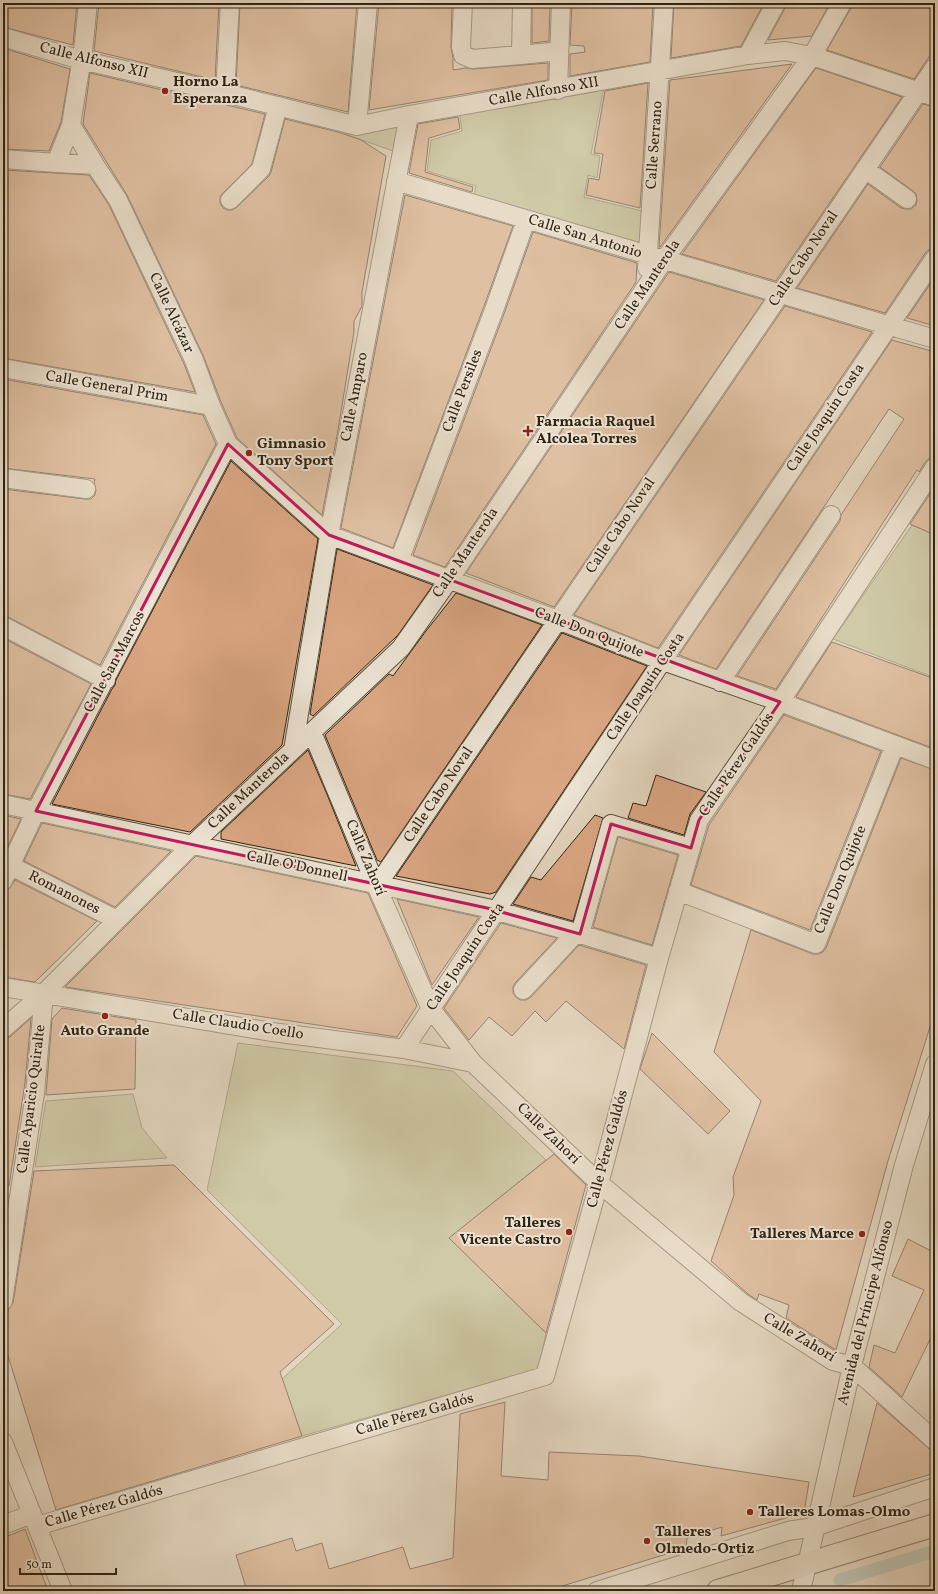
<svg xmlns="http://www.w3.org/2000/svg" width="938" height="1594" font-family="Vollkorn,serif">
  <rect width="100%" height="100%" fill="#e3d5be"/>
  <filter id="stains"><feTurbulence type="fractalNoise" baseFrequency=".005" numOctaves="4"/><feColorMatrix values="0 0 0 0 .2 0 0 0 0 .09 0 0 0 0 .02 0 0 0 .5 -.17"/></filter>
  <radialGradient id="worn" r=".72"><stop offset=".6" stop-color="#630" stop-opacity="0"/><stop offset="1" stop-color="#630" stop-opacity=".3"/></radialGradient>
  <path fill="#b8bc8f" stroke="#747050" d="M604,87L591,154L600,156L597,178L588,175L584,197L642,211L640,243L474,196L476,186L427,171L431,140L462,131L459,111Z
    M409,115L396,152L345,134L357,126Z
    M912,525L935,535V673L933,677L833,639Z
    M238,1043L453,1071L546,1160L450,1238L546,1333L539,1369L302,1436L282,1379L342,1324L207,1190Z
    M133,1094L142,1128L167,1158L35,1167L46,1101Z"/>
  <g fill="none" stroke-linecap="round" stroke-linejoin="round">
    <path stroke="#95b9b0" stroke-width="13" d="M840,1580L935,1551"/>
  </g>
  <path fill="#daa682" stroke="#302312" d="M3,3H77L73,45L3,27Z
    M99,3H219L215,80L94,51Z
    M240,3H357L348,112L236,85Z
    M379,3H452L451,47L453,58V70L466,68L473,69L548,63V80L369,110Z
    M532,3H550L549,41L532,43Z
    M572,3H653L650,62L570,76V54L585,52L584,46L570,45Z
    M674,3H764L741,46L671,58Z
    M786,3H830L812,36L768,40L785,8Z
    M852,3H935V48L914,79L827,50L851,8Z
    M3,48L70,69L61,122L49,151L3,149Z
    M792,64L660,247H659L670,80Z
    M816,68L902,97L776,281L682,254Z
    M90,73L265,114L252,164L223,193L220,197V203L223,208L227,210H232L237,207L269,176L271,172L285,119L338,132L361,140L386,156L362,292V306L354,321V332L338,430L322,515L237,438L221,402L203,355L127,195L83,124Z
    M648,83L640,208L586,195L589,178L599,180L603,154L594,153L605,91Z
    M923,104L935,107V248L930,249L926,252L885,313L797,288L868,184L901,208L906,209H911L916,205L917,200L916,194L913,191L880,167Z
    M458,117L460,129L429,138L425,172L473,187L472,192L409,173L418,124Z
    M3,170L89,175L109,205L184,364L195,392L3,358Z
    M405,195L513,226L484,306L393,548L341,528Z
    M533,232L637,263L636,282L445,567L413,555L504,314Z
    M669,272L764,300L554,607L466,573Z
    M935,277V326L907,318Z
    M785,306L872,332L658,648L574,615Z
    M892,340L935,352V457L930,458L926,461L919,472L917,470L776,689L737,676L840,521L841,515L904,419L889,409L716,669L679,655Z
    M3,379L203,415L216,444L100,665L8,617L3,616V489L85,499H91L95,495L96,490L94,483L95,479L3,468Z
    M231,461L318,539L282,745L190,832L52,804L112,689L115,685L116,680Z
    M935,486V535L910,524Z
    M337,549L433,585L398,635L313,716L310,714Z
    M456,593L542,625L381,862L377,860L325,735L389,674L393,676L426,631Z
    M562,633L647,666L496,892L490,894L396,876Z
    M3,638L91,684L30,799L3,794Z
    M832,642L935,679V749L796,697Z
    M784,715L881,751L810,930L691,885L709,825Z
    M308,750L326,792L356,866L221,839V832Z
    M901,758L935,770V1011L888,1161L836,1350L786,1318L789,1305L759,1294L757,1300L748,1294L711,1261L734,1195L733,1177L761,1101L714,1052L751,930L813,954H818L823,952L826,948Z
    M656,775L706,792L690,814L684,835L628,818L633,803L646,806Z
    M3,815L21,819L3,856Z
    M595,815L603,818L573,921L513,904L531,877L541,880Z
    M42,823L171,851L115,907L24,861Z
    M618,837L678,855L652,945L593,927Z
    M196,856L368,893L417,1006L397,1037L65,987Z
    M15,880L97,921L35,982L3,977V891L9,889Z
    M397,899L479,917L432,985Z
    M501,923L557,938L515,983L513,987V993L516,997L520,1000H526L531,997L579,945L646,965L624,1049L566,1001L546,1022L535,1011L512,1036L489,1017L469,1040L444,1008Z
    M62,1008L136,1020L135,1089L46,1095L52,1019Z
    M31,1018L25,1083L9,1186H3V1039L10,1037Z
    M652,1033L730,1111L708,1134L640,1069Z
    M554,1154L586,1185L546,1333L449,1238Z
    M174,1165L334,1324L280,1372L302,1436L56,1510L3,1340L8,1310L13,1303L34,1171Z
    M908,1239L935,1253V1329L902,1397L869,1367L874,1345L895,1353L924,1290L892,1276Z
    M505,1402L501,1476L548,1480L549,1452L639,1456L809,1482L804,1513L721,1536L722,1527L687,1538L686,1548L546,1591H247L236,1555L292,1538L296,1551L322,1543L329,1569L403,1547L410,1569L453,1558L460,1414Z
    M877,1403L935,1454V1473L853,1497Z
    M25,1529L48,1591H3V1538Z"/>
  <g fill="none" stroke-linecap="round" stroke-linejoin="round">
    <defs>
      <path id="minor" d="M463,3L461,47L463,55L472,59L521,55L522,3
        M3,37L81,60L225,93L357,126L409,115L748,55L785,51L812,56L935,97
        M521,55L559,51
        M748,55L776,3
        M558,90L561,3
        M225,93L230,3
        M71,125L95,165L118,200L194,360L211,406L228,444L329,535L558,620L663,661L780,702L935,760
        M357,126L368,3
        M3,159L56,163L71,125L83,51L88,3
        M56,163L95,165
        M865,169L907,199
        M396,181L935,339
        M230,200L261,169L278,106
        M647,268L664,3
        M3,368L211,406
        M3,478L86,489
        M399,561L494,310L526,220
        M3,626L106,680
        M720,682L831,515
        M312,732L375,883L431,1009L473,1063L599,1183L741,1302L833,1361L852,1366L935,1441
        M293,750L329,535L409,115
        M3,804L487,908L580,934L659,958
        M11,866L117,920
        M3,881L36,811L228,444
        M378,884L935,67
        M678,891L816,944L895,745
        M580,934L611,824L691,848
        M3,987L272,1032L404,1049L473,1063
        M523,990L576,933
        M3,1029L44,993L192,845L401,648L449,580L664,260L812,56L842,3
        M404,1049L667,654L935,258
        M3,1301L35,1093L44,993
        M3,1442L63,1591
        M3,1525L32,1514
        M37,1526L545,1376L603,1169L659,958L699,820L780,702L935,467
        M597,1591L788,1531L814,1527L935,1487
        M801,1591L852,1366L904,1165L935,1064"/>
      <path id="highway" d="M718,1591L935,1525"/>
    </defs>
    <use href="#minor" stroke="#5d503d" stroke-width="20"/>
    <use href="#highway" stroke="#302312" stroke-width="24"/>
    <use href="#minor" stroke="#ede4d5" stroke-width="18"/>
    <use href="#highway" stroke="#e3d5be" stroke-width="22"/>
  </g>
  <path d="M0 0H938V1594H0ZM228,444L329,535L780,702L699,820L691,848L611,824L580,934L487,908L36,811Z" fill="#e3d5be" fill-opacity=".55" fill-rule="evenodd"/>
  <path fill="none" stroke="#c2185b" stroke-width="3" stroke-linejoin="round" d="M228,444L329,535L780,702L699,820L691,848L611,824L580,934L487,908L36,811Z"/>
  <g fill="#8f2418" stroke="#ede4d5" stroke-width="1.5">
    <circle cx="165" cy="91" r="4"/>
    <path d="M526 425h4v4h4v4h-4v4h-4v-4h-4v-4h4z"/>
    <circle cx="249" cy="453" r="4"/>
    <circle cx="105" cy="1016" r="4"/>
    <circle cx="569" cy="1232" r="4"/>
    <circle cx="862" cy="1234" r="4"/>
    <circle cx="750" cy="1512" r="4"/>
    <circle cx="647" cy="1541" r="4"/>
  </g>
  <g text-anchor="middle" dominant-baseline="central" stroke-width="4" stroke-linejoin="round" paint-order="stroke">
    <g font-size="15" fill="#302312" stroke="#ede4d5">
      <text transform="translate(94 61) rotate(14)">Calle Alfonso XII</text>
      <text transform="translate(544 92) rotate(-10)">Calle Alfonso XII</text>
      <text transform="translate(655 145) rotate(-86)">Calle Serrano</text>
      <text transform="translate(585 237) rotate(17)">Calle San Antonio</text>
      <text transform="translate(804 259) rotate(-56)">Calle Cabo Noval</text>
      <text transform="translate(648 285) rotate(-56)">Calle Manterola</text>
      <text transform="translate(171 313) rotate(65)">Calle Alcázar</text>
      <text transform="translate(107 387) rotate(10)">Calle General Prim</text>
      <text transform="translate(463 391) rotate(-69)">Calle Persiles</text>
      <text transform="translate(355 397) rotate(-79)">Calle Amparo</text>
      <text transform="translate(826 418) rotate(-56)">Calle Joaquín Costa</text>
      <text transform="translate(621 526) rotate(-56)">Calle Cabo Noval</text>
      <text transform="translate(466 553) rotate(-56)">Calle Manterola</text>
      <text transform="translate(589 633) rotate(21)">Calle Don Quijote</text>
      <text transform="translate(115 662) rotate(-62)">Calle San Marcos</text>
      <text transform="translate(646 687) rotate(-56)">Calle Joaquín Costa</text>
      <text transform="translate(737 765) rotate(-56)">Calle Pérez Galdós</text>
      <text transform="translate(249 791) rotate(-43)">Calle Manterola</text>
      <text transform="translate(439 795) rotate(-56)">Calle Cabo Noval</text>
      <text transform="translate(365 858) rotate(67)">Calle Zahorí</text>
      <text transform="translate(297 867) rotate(12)">Calle O'Donnell</text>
      <text transform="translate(841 880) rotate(-68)">Calle Don Quijote</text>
      <text transform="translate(64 893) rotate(27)">Romanones</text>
      <text transform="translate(466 957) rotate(-56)">Calle Joaquín Costa</text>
      <text transform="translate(238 1025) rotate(9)">Calle Claudio Coello</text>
      <text transform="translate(32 1099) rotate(-83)">Calle Aparicio Quiralte</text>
      <text transform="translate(548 1134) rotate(44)">Calle Zahorí</text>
      <text transform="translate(608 1149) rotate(-75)">Calle Pérez Galdós</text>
      <text transform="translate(866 1313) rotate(-76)">Avenida del Príncipe Alfonso</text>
      <text transform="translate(799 1338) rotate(31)">Calle Zahorí</text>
      <text transform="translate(415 1415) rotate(-16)">Calle Pérez Galdós</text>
      <text transform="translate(104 1507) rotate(-16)">Calle Pérez Galdós</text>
    </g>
    <g font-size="15" font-weight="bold" fill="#302312" stroke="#ede4d5" text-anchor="start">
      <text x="173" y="82">Horno La<tspan x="173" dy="17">Esperanza</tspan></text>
      <text x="536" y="422">Farmacia Raquel<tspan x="536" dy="17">Alcolea Torres</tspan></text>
      <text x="257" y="444">Gimnasio<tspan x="257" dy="17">Tony Sport</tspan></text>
      <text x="105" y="1031" text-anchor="middle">Auto Grande</text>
      <text x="561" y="1223" text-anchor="end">Talleres<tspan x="561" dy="17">Vicente Castro</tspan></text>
      <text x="854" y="1234" text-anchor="end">Talleres Marce</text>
      <text x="758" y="1512">Talleres Lomas-Olmo</text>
      <text x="655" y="1532">Talleres<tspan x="655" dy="17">Olmedo-Ortiz</tspan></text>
    </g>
  </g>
  <rect width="938" height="1594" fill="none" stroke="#e3d5be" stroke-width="16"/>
  <rect x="4" y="4" width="930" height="1586" fill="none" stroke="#302312" stroke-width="2"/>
  <rect x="8" y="8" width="922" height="1578" fill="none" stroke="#302312"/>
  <path d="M20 1568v6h96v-6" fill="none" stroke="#302312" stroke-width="2"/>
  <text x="26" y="1568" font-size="12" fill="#302312" stroke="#ede4d5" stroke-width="3" paint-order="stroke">50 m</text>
  <rect width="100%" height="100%" filter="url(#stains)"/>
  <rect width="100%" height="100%" fill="url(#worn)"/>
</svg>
